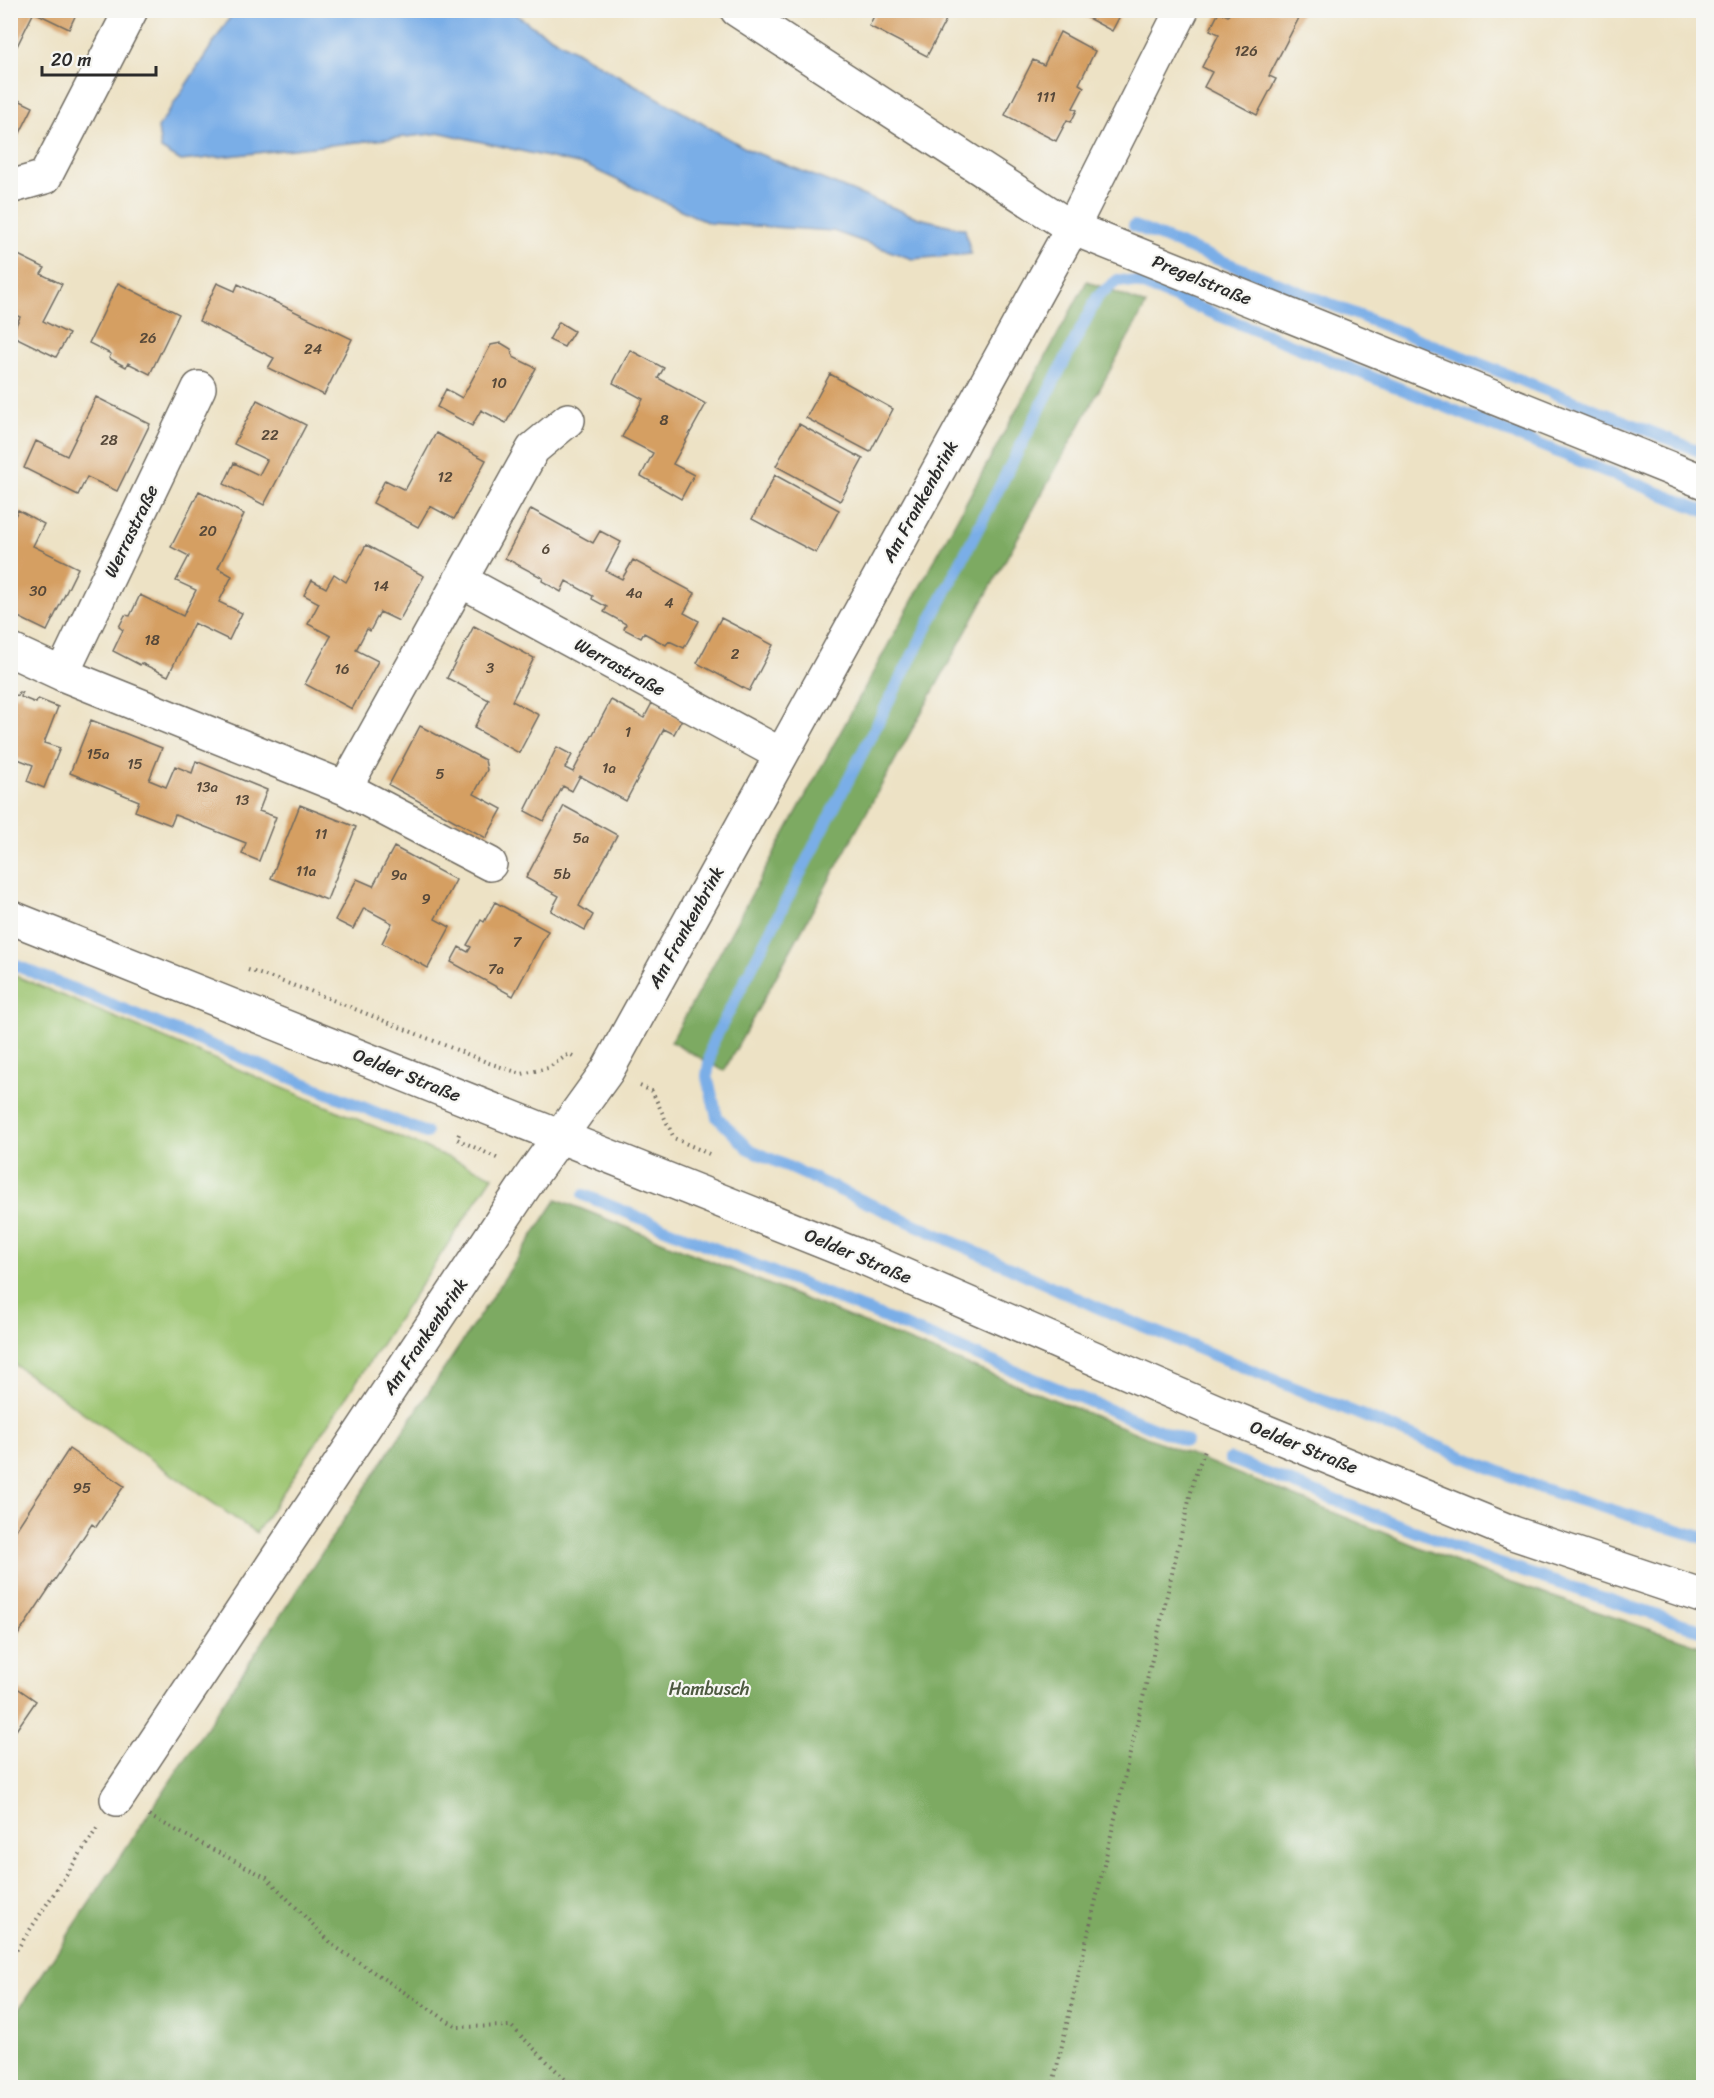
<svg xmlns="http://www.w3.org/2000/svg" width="1714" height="2098" font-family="Sriracha,sans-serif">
  <rect width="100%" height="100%" fill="#f6f6f2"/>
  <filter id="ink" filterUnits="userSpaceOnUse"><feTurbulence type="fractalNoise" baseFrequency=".0167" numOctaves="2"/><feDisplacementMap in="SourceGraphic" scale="12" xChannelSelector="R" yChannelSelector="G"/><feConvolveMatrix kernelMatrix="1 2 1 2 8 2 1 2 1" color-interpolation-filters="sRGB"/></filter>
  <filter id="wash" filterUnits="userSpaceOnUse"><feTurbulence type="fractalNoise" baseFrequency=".008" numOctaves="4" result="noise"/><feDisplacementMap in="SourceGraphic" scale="24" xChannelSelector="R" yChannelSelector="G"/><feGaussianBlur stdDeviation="1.35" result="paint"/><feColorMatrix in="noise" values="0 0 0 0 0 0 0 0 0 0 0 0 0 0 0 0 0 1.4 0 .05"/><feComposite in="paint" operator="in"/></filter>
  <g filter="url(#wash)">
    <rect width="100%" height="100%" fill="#ede2c5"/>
    <path fill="#9cc570" stroke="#64784e" stroke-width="1.5" d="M11,974L493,1176L256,1533L11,1362Z"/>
    <path fill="#7daa62" stroke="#546a46" stroke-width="1.5" d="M1087,281L1146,305L724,1071L671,1042Z
      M557,1199L1491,1576L1703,1647V2087H11V2021Z"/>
    <path fill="#7aaee7" stroke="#526c89" stroke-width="1.5" d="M234,11H512L532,26L747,149L919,218L965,229L971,254L912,259L833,231L709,223L587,166L442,133L181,161L161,149L158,128Z"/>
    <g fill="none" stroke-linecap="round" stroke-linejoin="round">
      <path stroke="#7aaee7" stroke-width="12" d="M1134,226L1704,453
        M1704,511L1138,283L1118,280L1098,296L712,1044L707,1076L717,1117L749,1149L1101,1309L1540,1488L1704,1538
        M10,963L426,1133
        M584,1195L1186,1441
        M1230,1459L1494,1562L1704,1631"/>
    </g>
    <g id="blocks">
      <path fill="#d59f62" d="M10,10H78L69,29L34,12L17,46L10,43Z
        M877,10H951L927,56L869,26Z
        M1073,10H1123L1112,31Z
        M1231,10H1303L1269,76L1276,79L1257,115L1204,87L1212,72L1202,67L1219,34L1210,30L1219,12L1228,16Z
        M1060,32L1095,51L1079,84L1084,87L1073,108L1077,110L1071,122L1067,120L1056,141L1005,115L1033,60L1044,65Z
        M10,96L33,107L12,149L10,148Z
        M10,251L45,268L41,274L62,284L43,321L69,334L56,357L11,335L20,317L10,312Z
        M118,283L179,314L150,374L128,363L126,367L109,358L111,354L89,343Z
        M217,283L235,291L238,284L352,339L324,395L268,368L274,358L199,321Z
        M559,322L574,331L564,347L549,340Z
        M501,343L511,349L513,357L536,368L506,423L481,410L472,426L437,407L446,389L462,398L491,345Z
        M630,350L664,368L658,378L706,404L673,464L694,475L681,499L641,476L653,453L622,437L643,399L613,383Z
        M830,374L893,409L870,452L806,418Z
        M96,397L150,424L117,491L87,477L78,495L24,468L36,441L67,456Z
        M257,400L306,425L264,505L224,484L234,463L259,475L267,460L234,444Z
        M799,424L863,459L840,501L776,466Z
        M436,433L486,460L454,519L430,506L418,527L373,503L385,480L405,490Z
        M775,475L839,510L816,553L752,519Z
        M199,491L244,514L218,568L232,576L219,602L242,613L229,640L194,623L168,676L141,663L140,665L113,651L123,630L119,627L125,615L130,616L140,595L183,616L196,590L176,581L189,556L171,547Z
        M531,509L593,543L600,531L621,542L606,571L622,579L633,560L695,593L684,613L699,621L684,648L669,641L666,645L644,633L641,638L624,629L626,624L604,612L607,607L592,599L593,596L566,581L561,592L542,581L543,578L505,558Z
        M18,510L44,524L33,546L78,568L47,631L10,613V570L13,565L10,564V526Z
        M366,545L424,576L399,621L380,612L370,631L367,629L356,650L378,661L352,709L305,684L331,636L308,624L319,603L304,595L312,580L326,588L334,574L346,582Z
        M721,618L773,645L749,691L697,663Z
        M474,626L534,658L512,701L539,715L519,753L474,728L489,700L447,678Z
        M19,692L22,693L21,697L36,703L38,699L58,707L44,743L60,748L44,788L27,781L33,765L10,756V693L18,696Z
        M611,700L644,718L652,703L682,719L674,734L664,729L626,801L580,776L572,791L563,786L544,821L525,811L557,747L572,755L565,768L573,772Z
        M91,720L162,748L149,780L166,787L175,766L192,773L196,761L267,790L259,811L276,817L259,861L242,854L246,843L175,815L171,825L135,811L139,801L70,773Z
        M420,726L485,760L487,770L474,794L502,809L486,838L389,785Z
        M300,805L356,827L327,900L271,878Z
        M564,806L617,835L579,906L593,915L585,930L551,911L559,896L526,878Z
        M394,847L456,880L435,919L450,927L428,968L382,943L392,923L364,908L353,929L335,920L357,879L373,886Z
        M495,902L548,931L513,996L451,962L459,947L468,952L471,947L467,945L474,933L481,920L484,922Z
        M69,1449L124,1486L96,1527L92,1524L10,1647V1539Z
        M10,1683L36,1701L10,1739Z"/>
    </g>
  </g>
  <g filter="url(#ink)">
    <use href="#blocks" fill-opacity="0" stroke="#6f6b61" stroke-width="1.5"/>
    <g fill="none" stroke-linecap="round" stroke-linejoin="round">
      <defs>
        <path id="minor" d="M737,10L1072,228L1704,482
          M10,187L45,177L131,10
          M460,580L780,754
          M10,650L62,674L345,788L490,864
          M62,674L199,388
          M345,788L533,449L568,420
          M117,1799L532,1175L607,1071L1072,228L1182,10"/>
        <path id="tertiary" d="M10,917L864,1258L1218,1412L1513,1533L1704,1597"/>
      </defs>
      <use href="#minor" stroke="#6f6b61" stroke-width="36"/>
      <use href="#tertiary" stroke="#6f6b61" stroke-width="36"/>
      <path stroke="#6f6b61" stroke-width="4" stroke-dasharray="1.5 4.5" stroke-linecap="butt" d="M248,970L310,991L489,1063L522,1074L548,1068L569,1054L573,1056
        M640,1086L652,1091L674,1138L709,1154
        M459,1134L457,1139L499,1159
        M149,1816L267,1878L334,1946L457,2027L511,2026L574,2088
        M10,1960L98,1827
        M1052,2088L1194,1479L1206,1447"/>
      <use href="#minor" stroke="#fff" stroke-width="33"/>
      <use href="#tertiary" stroke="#fff" stroke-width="33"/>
    </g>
  </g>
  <g text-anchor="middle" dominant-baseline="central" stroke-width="4.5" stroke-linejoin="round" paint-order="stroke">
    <g font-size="15" fill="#564839">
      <text x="1246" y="51">126</text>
      <text x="1046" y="97">111</text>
      <text x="148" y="338">26</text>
      <text x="313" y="349">24</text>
      <text x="499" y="383">10</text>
      <text x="664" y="420">8</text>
      <text x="270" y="435">22</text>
      <text x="109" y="440">28</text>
      <text x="445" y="477">12</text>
      <text x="208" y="531">20</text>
      <text x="546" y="549">6</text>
      <text x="381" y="586">14</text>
      <text x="38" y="591">30</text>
      <text x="634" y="593">4a</text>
      <text x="669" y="603">4</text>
      <text x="152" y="640">18</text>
      <text x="735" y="654">2</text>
      <text x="490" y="668">3</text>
      <text x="342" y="669">16</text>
      <text x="628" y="732">1</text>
      <text x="98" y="754">15a</text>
      <text x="135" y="764">15</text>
      <text x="609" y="768">1a</text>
      <text x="440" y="774">5</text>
      <text x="207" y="787">13a</text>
      <text x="242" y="800">13</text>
      <text x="321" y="834">11</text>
      <text x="581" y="838">5a</text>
      <text x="306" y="871">11a</text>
      <text x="562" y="874">5b</text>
      <text x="399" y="875">9a</text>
      <text x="426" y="899">9</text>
      <text x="517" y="942">7</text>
      <text x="496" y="969">7a</text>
      <text x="82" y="1488">95</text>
    </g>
    <g font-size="18" fill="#2b2b2b" stroke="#f6f6f2">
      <text transform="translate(1202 280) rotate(22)">Pregelstraße</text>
      <text transform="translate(920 501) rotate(-61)">Am Frankenbrink</text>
      <text transform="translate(131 531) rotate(-64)">Werrastraße</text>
      <text transform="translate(620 667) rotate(29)">Werrastraße</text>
      <text transform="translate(686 927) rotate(-61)">Am Frankenbrink</text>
      <text transform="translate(407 1075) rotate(22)">Oelder Straße</text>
      <text transform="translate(858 1256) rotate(23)">Oelder Straße</text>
      <text transform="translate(425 1336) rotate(-56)">Am Frankenbrink</text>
      <text transform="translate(1304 1447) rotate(22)">Oelder Straße</text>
    </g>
    <g font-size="18" fill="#4d5940" stroke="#f6f6f2">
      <text x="709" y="1689">Hambusch</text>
    </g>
  </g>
  <rect width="1714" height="2098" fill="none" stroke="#f6f6f2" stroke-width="36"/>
  <path d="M42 66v9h114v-9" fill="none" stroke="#2b2b2b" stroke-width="3"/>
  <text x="51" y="66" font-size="18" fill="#2b2b2b" stroke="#f6f6f2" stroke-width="4.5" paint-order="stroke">20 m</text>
</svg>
